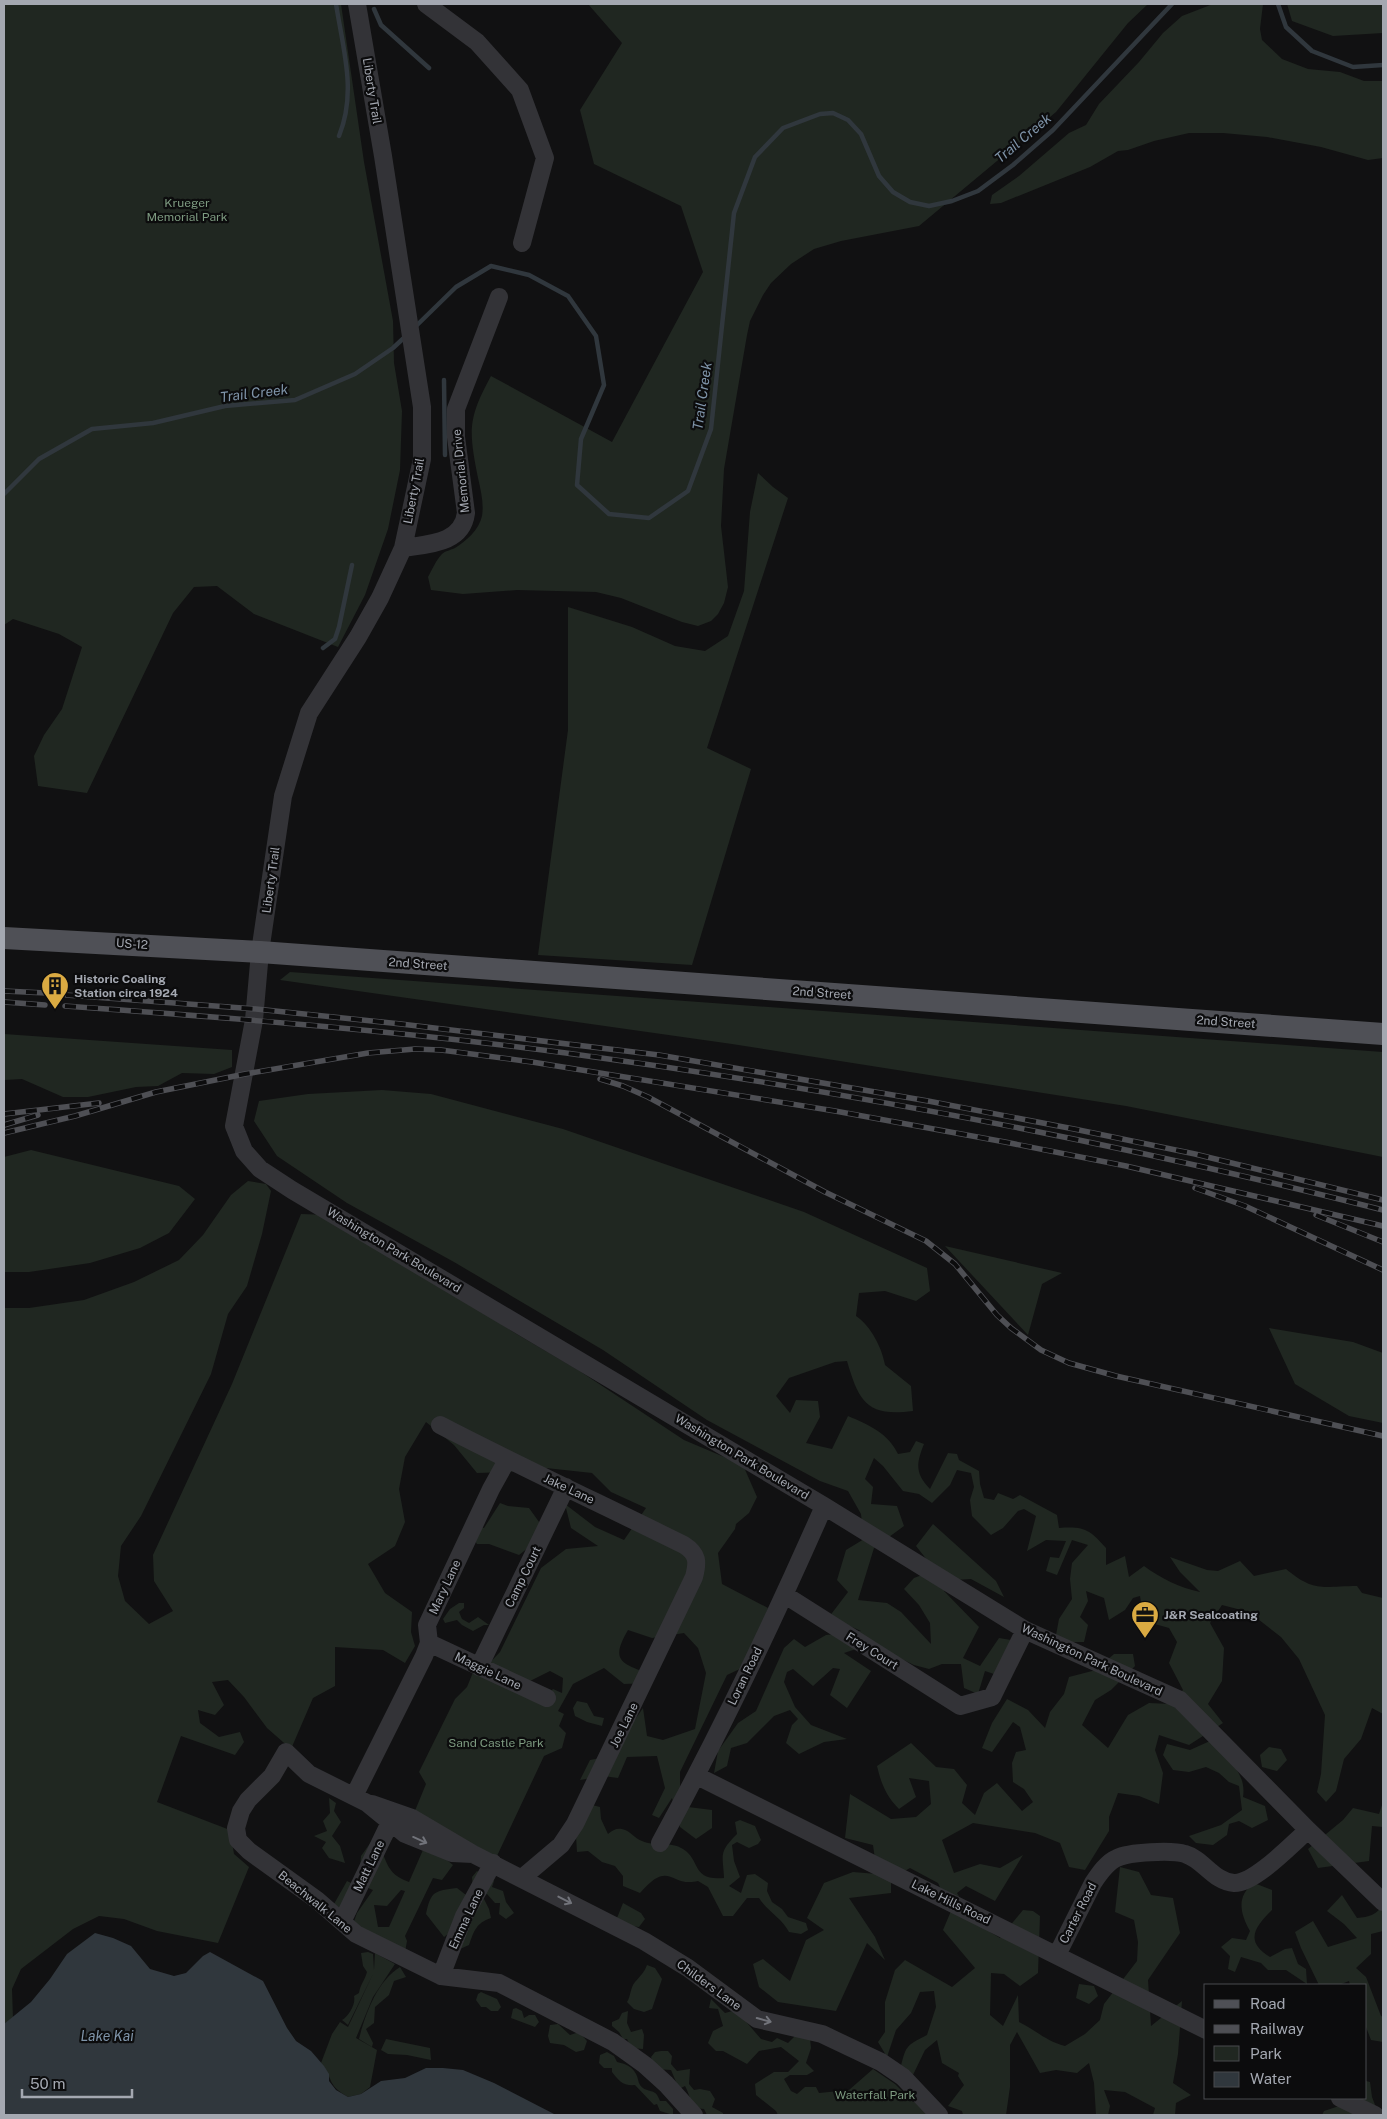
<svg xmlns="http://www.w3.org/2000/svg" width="1387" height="2119" font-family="'Public Sans',sans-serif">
  <rect width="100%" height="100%" fill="#111112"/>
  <path fill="#202721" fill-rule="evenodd" d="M4,4H341L364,162L393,321L394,363L402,411L400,470L388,529L365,595L338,647L254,614L217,586L194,587L173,613L87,793L38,786L34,756L44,735L62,709L82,647L59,634L13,619L4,625Z
    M588,4H1148L1128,23L1056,112L919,226L841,241L814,249L791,264L771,283L763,295L750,321L747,335L724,469L721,526L728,587L724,603L718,614L711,621L698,626L682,622L621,598L596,592L517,590L463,594L431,590L428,577C432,570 436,560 442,554C445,551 451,550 455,548C466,541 479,530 482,516C484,504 481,491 478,478C469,431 467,420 491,376L612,442L703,272L681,206L594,164L580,110L622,43Z
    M1213,4H1263L1260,29L1262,40L1282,59L1308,69L1340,72L1364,81H1383V158L1368,160L1321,147L1267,137L1223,133H1189L1154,141L1128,150L1118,151L1090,167L1001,203L990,204L992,195L1019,176L1069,133L1086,125L1099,104L1139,62L1163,33L1182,16Z
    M1287,4H1383V33L1333,36L1292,21Z
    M758,473L773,487L788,498L707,748L751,769L692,965L538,955L568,730V607L632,627L675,646L705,651L728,636L744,591L750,512Z
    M290,972L1383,1052V1157L1126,1106L732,1044L280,980Z
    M4,1034L232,1050V1067L214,1074L182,1073L158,1086L136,1087L88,1097H63L22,1079L4,1080Z
    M382,1090L431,1094L563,1129L804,1212L927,1268L930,1291L916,1301L885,1291L859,1293L856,1316C871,1326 882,1348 885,1365L911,1386L913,1411C867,1417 859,1402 847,1361L835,1362L789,1378L776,1396L790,1413L796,1400L818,1401L820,1417L806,1443L832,1449L848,1416C869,1425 888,1433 898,1454L910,1452L916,1441L924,1444C916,1464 915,1473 930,1489L948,1453L957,1454L959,1460L979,1471L980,1484L984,1498L994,1500L998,1493L1013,1499L1020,1495L1057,1515L1059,1528C1085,1526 1090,1530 1106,1548V1565L1125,1556L1129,1577L1144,1566C1162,1579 1178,1587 1200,1592L1180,1572L1170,1557L1207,1570L1218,1571L1240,1561L1254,1576L1286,1569C1315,1593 1322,1586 1357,1586L1362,1593L1383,1598V1714L1372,1708L1361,1739L1344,1759L1336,1791L1326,1802L1317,1792L1321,1774L1325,1715L1299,1659L1281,1637L1249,1612L1222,1605L1210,1623L1224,1648L1222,1681L1208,1704L1223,1723L1189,1745L1159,1735L1155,1750L1163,1773L1159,1804L1139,1796L1118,1793L1109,1817V1831L1085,1870L1069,1867L1060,1843L1035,1833L973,1823L942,1840L954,1873L980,1864L1000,1868L1023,1855L995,1901L966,1886L957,1893L975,1923L1000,1938L1023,1910L1033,1911L1040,1916L1038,1973L1020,1986L1004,1974L991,1973L990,2015L1003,2026L1018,1995L1019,2022C1037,2031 1046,2041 1065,2046L1085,2034L1100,2020L1104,2004L1137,1961L1138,1942L1134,1920L1115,1912L1120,1867L1139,1872L1151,1895L1173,1898L1180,1933L1148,1980L1151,2026L1182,2001L1178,2054L1173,2083L1191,2095L1176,2103L1175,2115H1153L1155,2108L1125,2092L1104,2090L1110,2106L1108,2115H1096L1094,2083L1089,2063L1077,2073L1056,2070L1040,2073L1017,2032L1010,2045V2087L1006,2115H963L962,2111L948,2106L964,2085L958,2076L959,2073L942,2063L937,2040L925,2050L912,2077L900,2070C906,2046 905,2046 927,2035L936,2007L934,1991L920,1992L911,2013L896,2030L887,2057L878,2042L885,2032V2002L895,1970L905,1960L952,1987L975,1968L943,1930L951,1911L938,1883L910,1868L891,1879V1893L849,1898L875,1937L885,1960L867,1943L836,2011L778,2002L759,1987L753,1964L763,1959L790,1981L806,1940L824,1930L807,1918L824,1883L853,1872L877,1874L873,1845L845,1838L850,1794L891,1819L916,1817L931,1804L929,1781L909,1778L916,1797L899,1809C886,1796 881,1783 877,1766L911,1743L936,1767L954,1769L967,1785L962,1803L975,1815L984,1793L997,1783L1022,1811L1033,1802L1024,1789L1013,1782L1012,1763L1016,1752L1026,1750L1020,1727L1013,1722L992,1752L982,1748L992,1723L1007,1699L1028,1710L1045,1728L1050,1712L1064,1694L1069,1677L1096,1670L1114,1654H1133L1135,1666L1111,1690L1095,1700L1082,1725L1108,1748L1128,1715L1149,1703L1170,1704L1183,1690L1169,1663L1177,1642L1169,1628L1144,1621L1140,1596L1133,1598L1125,1610L1109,1620L1104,1598L1086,1591L1088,1601L1080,1617L1088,1625L1084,1642H1064L1056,1635L1059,1619L1072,1599L1070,1579L1072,1563L1088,1545L1072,1540L1057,1575L1046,1571L1050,1557L1059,1558L1066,1541L1046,1540L1027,1551L1036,1516L1024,1509L1018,1511L1003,1528L991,1535L972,1516L970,1500L974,1487L971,1473L957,1470L950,1485L932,1503L919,1494L903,1491L883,1466L874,1458L865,1479L873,1487L871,1504L897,1506L904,1526L874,1548L858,1600L887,1603L901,1612L931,1644L930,1623L919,1605L904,1589L914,1578L935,1570L916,1546L933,1524L996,1581L1004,1597L971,1579L954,1580L944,1591L979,1627L963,1658L980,1666L999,1638L1011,1640L997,1675L985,1671L978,1694L964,1688L961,1664H942L929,1669L914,1665L889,1653L862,1647L844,1653L871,1671L847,1708L830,1695L840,1669L833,1668L813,1686L793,1669L787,1672L784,1682L795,1707L811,1725L847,1739L824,1742L799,1754L786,1743L792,1725L798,1719L790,1710L774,1716L747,1743L731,1748L727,1766L714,1773L718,1751L738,1723L756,1711L784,1648L794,1639L805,1647L826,1635L861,1631L829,1617L848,1592L837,1580L846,1550L864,1539L861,1514L848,1491L820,1481L707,1420L603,1350L454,1262L347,1203L277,1156L254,1121L259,1101L308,1094Z
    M31,1150L179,1186L195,1199L169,1233L140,1248L90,1263L29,1272H4V1157Z
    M248,1181L266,1184L271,1191L262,1234L247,1286L228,1314L211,1374L141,1516L121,1546L118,1576L125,1601L149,1624L173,1611L154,1581L153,1555L232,1384L301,1214L330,1215L515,1333L578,1370L684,1440L743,1465L757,1497L749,1513L736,1524L735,1529L718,1553L722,1584L768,1608L754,1649L744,1667L727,1675L680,1772V1790L688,1807L712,1810V1828L696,1839L680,1827L672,1798L659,1818L652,1815L665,1788L657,1756L627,1757L618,1778L603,1776L580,1780L590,1760L617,1755L634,1721L643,1708L647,1736L663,1740L695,1729L706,1673L698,1648L684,1633L652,1638L628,1630C610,1661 621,1663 650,1674V1683L624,1684L604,1668L573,1684L558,1711L564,1714L559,1726L566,1733L562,1748L544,1756L496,1858L412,1818L426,1784L419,1772L455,1699L467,1687L474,1670L480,1673L500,1652L541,1568L566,1549L598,1546L571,1528L565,1504L595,1527L624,1540L646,1508L611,1492L592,1473L546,1468L508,1472L477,1473L454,1445L426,1422L405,1457L399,1489L405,1522L395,1546L368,1564L385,1593L412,1612L411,1632L415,1646L405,1663L383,1650L335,1647V1686L313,1698L291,1749L267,1728L244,1697L228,1680L212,1682L224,1705L215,1715L198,1710L200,1723L219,1737L240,1732L244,1742L235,1755L181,1736L157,1802L230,1830L234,1854L249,1867L218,1943L157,1931L124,1919L99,1916L73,1929L21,1969L12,1989L13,2019L4,2024V1308H29L84,1300L134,1282L179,1260L203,1235L231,1195ZM550,1671L563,1678L562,1693L553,1689L540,1702L524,1684Z
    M945,1246L1062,1273L1042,1284L1028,1335Z
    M1269,1328L1353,1342L1383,1353V1423L1349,1416L1295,1384Z
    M500,1503L508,1506L529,1508L547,1533L519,1555L489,1544H477L468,1531L471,1524L484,1528Z
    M459,1603H464V1608L459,1612L462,1619L469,1623L478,1617L489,1625H484L473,1631L462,1625L457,1620L445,1623L443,1619L450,1609Z
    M577,1701L587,1703L594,1716L604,1718L602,1726L587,1722L575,1716L573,1708Z
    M1210,1741C1226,1758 1247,1772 1243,1797L1265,1806L1268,1820L1252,1828L1239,1821L1229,1824L1227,1835L1213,1845L1196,1843L1189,1836L1221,1825L1242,1810L1239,1786L1229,1782L1219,1773L1206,1767L1189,1772L1173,1770L1163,1755L1167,1744L1190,1750Z
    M1269,1747L1281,1749L1287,1760L1277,1771L1262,1767L1260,1755Z
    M329,1798L336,1803L334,1811L341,1822L332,1836L340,1846L345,1863L329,1858L322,1848L326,1842L314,1836L327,1831L323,1821L330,1813Z
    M1383,1802V1827L1372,1826L1369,1861L1318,1868L1308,1849L1343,1820L1353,1808L1379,1814Z
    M592,1805L600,1807L601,1819L608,1834C613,1830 616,1828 622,1829C631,1831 634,1838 642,1841C655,1847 671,1841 683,1849C701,1860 691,1881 724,1878C723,1854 718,1853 737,1834L735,1822L740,1820L755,1826L761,1840L758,1844L749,1848L737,1842L732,1845L734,1861L740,1877L729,1886L741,1893L747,1875L755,1874L768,1883L767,1891L772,1902L782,1909L788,1917L806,1923L808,1930L801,1934L789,1932C782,1918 768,1912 759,1898H747L733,1916H723L708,1887L698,1881C670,1888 670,1858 640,1893L623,1886V1876L615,1866L602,1862L588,1851L577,1852L576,1836Z
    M395,1834L383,1854C389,1870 393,1876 409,1882L426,1843L453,1865L442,1880L433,1878L405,1936L407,1941L405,1952L353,1924L357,1913L373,1890L368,1888L342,1910L334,1904L347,1881L353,1884L360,1868L361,1856L376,1835ZM401,1890L405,1891L389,1927H378L374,1905L387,1906Z
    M477,1871L494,1881L492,1887L503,1891L506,1902L514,1913L506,1919L499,1914L500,1903H495L487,1894L483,1897L489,1909L491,1918C476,1923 474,1931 469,1945L460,1949L448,1934L444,1937L426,1914C431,1891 434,1891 457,1888L466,1895L473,1889L472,1877Z
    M1254,1883L1272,1890V1910C1255,1927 1244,1941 1270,1957L1285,1949L1292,1948L1298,1964L1306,1969L1307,1984L1286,1970H1268L1261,1963L1241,1957L1235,1972L1228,1969L1230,1956L1221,1947L1232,1938L1246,1940L1250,1931C1240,1913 1236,1896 1254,1883Z
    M1342,1895L1357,1918C1369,1917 1377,1915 1383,1904V1931L1371,1934V1954L1356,1968L1366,1977L1381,2016L1383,2017V2042L1371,2040L1366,2027V1985H1350L1349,1981L1339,1985H1319L1301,1948L1295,1932L1313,1921L1328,1947L1357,1938L1344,1924L1327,1911Z
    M623,1903L641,1913L645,1919L639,1927L624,1925L617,1918Z
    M368,1952L373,1954L374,1970L375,1953L395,1964L373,1997L356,2038L377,2050L370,2087L361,2094L348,2097C327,2085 334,2080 321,2063L332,2034L340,2022L348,2027L373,1974L348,2025L342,2020C349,2016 356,2004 354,1996L359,1993C360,1985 365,1980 367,1972L363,1966L361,1953Z
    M647,1965L655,1968L662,1979L652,2009L644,2012L634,2009L627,2002C631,1996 630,1988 635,1982C640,1976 644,1973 647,1965Z
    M400,1967L406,1977L394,1981L389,1995L375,2007L374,2023L366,2029L373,2043L372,2047L359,2039C365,2015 377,1981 400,1967Z
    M1079,1984L1094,1986L1098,1996L1089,2004L1076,1998Z
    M481,1992L497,1999L501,2007L498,2011H491L486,2007H481L476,2000L478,1994Z
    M711,1999L725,2013L736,2010L761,2039L772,2042L777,2038L788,2043L796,2035L810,2038L811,2048L806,2063L814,2071L807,2075H790L784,2079L791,2091L797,2094L805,2087H816L819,2093L849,2090L873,2069L895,2084L913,2102L919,2101L928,2115H778L776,2111L756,2095L755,2084L774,2072H788L799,2061L781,2047L759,2051L747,2064L723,2051H716L708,2043L713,2031L723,2026L718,2009L709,2008Z
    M516,2008L522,2011L524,2018L529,2015H535L539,2022L535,2027L511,2018L513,2009Z
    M628,2011L627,2023L631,2032L642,2029L644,2035L643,2049L631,2048L627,2039H623L619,2032L612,2026V2022L619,2019L622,2013Z
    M558,2024L570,2035L579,2032L587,2041L584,2050L576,2052L564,2045L550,2043L548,2036L550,2025Z
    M386,2039L430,2048L431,2060L407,2055L388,2054L381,2050Z
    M661,2051H668L672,2056L671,2064L677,2071L690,2069L689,2084L694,2090L700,2089L710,2091L715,2099L712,2107L723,2113V2115H707L704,2109C690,2108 691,2097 685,2086L679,2089L671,2070L655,2069L651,2057L655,2052Z
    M607,2052L614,2056L617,2062C625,2064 632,2066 636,2074C638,2077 638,2082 640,2085C648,2095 655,2086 660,2101H666L673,2109V2115L660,2111L657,2104L654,2105L635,2085C623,2086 619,2081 612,2072V2068H604L599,2063L600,2055Z
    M1366,2081L1370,2082L1372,2097L1377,2110L1373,2115H1322L1324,2111L1339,2106L1340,2098H1366Z"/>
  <path fill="#30373d" d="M95,1933L113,1938L131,1946L150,1969L174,1976L186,1973L203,1956L210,1952L263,1981L287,2028L296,2041L311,2051L324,2066L329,2074V2081L336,2090L348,2097L361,2094L381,2081L405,2078L426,2068H443L463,2070L494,2083L556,2115H4V2024L31,2002L50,1979L67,1954Z"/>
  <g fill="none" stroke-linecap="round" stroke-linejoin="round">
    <path stroke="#30373d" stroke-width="4.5" d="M336,4C343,49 357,92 339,136
      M1278,4L1286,27L1312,51L1353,67L1383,65
      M374,9L381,25L429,68
      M414,328L456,287L491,266L529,275L568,296L596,336L604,385L581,439L577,485L609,514L649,518L688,491L711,429L734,213L755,157L783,128L820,114L833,113L848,120L861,134L879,176L893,192L910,202L929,206L952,201L978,191L1013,165L1053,130L1172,4
      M444,380L445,455
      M4,494L39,459L92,429L153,423L225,406L295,400L355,374L393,348L407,335
      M323,648L335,639L339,627L352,565"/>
    <path stroke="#333337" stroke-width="18" d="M357,4L383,156L422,407V459L403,548L380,598L358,637L309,713L283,796L260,952L254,1020L234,1126L244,1151L260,1169L292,1190L824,1506L1025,1630L1180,1700L1308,1830L1383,1902
      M426,4L477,42L520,90L545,158L522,243
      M403,548C428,544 462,544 466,513L456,437V409L499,297
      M440,1425C521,1467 603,1505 684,1545C698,1554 698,1562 694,1577L575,1824L561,1845L522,1878
      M785,1595L960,1706L992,1697L1025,1630
      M429,1643L547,1698
      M479,1667L566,1487
      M697,1776L1206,2030
      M354,1796L424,1656L429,1643L427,1625L491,1489L507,1460
      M372,1804L412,1818L473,1854L644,1941L688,1968L757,2019L822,2034L881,2062L903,2077L939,2115
      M660,1843C720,1733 774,1620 824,1506
      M473,1854L452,1853L405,1834L367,1803L309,1774L286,1752L272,1776L248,1800L241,1811L236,1828L238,1840L249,1851L317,1900L356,1934L441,1976L499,1983L613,2042L645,2065L666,2084L694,2115
      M342,1922L395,1812
      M1057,1955L1093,1883C1099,1874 1107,1862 1117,1858C1129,1852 1172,1850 1185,1854C1203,1859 1214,1882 1234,1883C1254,1884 1292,1844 1308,1830
      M441,1976L464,1916L493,1863
      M1340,2098L1375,2115"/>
    <path stroke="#4f5056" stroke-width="22" d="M4,938L260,952L1383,1034"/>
    <defs>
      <path id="rail" d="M4,991L46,993
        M66,995L256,1009L401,1024L659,1055L928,1101L1074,1129L1195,1154L1383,1200
        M4,1002L45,1005
        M65,1006C233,1018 400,1031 566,1053C841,1090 1115,1142 1383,1210
        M600,1079L623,1086L648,1097L825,1192L926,1241L955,1264L997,1315L1011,1328L1041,1350L1069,1363L1116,1376L1383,1436
        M4,1114L99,1103
        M4,1125L38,1115
        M4,1133L75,1116L156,1092L245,1074L368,1053L415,1049L441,1050L532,1062L835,1111L1005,1142L1126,1166L1383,1226
        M1195,1188L1245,1206L1383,1270
        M1316,1215L1383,1242"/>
    </defs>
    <use href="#rail" stroke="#4e4f54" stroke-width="5.5"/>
    <use href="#rail" stroke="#0c0c0d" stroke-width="4" stroke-dasharray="11" stroke-linecap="butt"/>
  </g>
  <defs><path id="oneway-shaft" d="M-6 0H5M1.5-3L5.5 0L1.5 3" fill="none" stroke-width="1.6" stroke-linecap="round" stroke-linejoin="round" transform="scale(1.25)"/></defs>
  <g stroke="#71737a">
    <use href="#oneway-shaft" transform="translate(420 1840) rotate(24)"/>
    <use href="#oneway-shaft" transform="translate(565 1900) rotate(27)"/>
    <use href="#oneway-shaft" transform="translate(764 2020) rotate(15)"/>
  </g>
  <defs>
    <symbol id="building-pin" viewBox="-11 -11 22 30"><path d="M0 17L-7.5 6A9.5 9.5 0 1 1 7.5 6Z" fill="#daaa42" stroke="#0c0c0d"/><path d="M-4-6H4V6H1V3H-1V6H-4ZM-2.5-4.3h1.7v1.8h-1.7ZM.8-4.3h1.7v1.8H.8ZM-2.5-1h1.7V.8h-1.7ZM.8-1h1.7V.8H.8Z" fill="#111"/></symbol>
    <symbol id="office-pin" viewBox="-11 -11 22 30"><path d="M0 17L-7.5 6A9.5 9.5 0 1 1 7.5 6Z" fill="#daaa42" stroke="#0c0c0d"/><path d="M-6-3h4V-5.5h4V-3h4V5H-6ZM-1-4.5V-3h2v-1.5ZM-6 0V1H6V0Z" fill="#111"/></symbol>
  </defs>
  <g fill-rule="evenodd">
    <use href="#building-pin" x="39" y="970" width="32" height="43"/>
    <use href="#office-pin" x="1129" y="1599" width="32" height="43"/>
  </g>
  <g text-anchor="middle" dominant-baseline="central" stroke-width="4.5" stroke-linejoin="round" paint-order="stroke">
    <g font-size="12" fill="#a4a8b1" stroke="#0c0c0d">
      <text transform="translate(372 91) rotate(81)">Liberty Trail</text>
      <text transform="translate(461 471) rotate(-96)">Memorial Drive</text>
      <text transform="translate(414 491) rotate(-79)">Liberty Trail</text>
      <text transform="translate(271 880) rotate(-82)">Liberty Trail</text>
      <text transform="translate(132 944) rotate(4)">US-12</text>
      <text transform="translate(418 964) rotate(4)">2nd Street</text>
      <text transform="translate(822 993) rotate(4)">2nd Street</text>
      <text transform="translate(1226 1022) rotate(4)">2nd Street</text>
      <text transform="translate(394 1250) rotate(31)">Washington Park Boulevard</text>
      <text transform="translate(742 1457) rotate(31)">Washington Park Boulevard</text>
      <text transform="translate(569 1489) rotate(25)">Jake Lane</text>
      <text transform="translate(523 1577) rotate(-64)">Camp Court</text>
      <text transform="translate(445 1587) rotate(-65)">Mary Lane</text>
      <text transform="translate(872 1651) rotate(32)">Frey Court</text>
      <text transform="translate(1092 1660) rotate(25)">Washington Park Boulevard</text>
      <text transform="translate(488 1671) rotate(25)">Maggie Lane</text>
      <text transform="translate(745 1676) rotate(-64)">Loran Road</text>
      <text transform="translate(624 1725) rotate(-64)">Joe Lane</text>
      <text transform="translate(369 1866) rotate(-64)">Matt Lane</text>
      <text transform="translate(315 1902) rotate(39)">Beachwalk Lane</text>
      <text transform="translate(951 1902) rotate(26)">Lake Hills Road</text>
      <text transform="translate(1078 1913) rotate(-63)">Carter Road</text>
      <text transform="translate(466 1919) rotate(-65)">Emma Lane</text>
      <text transform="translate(709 1985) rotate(36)">Childers Lane</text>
    </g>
    <g font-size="12" fill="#7d9a80" stroke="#0c0c0d">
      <text x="187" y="203">Krueger<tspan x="187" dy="14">Memorial Park</tspan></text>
      <text x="496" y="1743">Sand Castle Park</text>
      <text x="875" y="2095">Waterfall Park</text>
    </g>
    <g font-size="12" font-weight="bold" fill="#a4a8b1" stroke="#0c0c0d" text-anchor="start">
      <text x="74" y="979">Historic Coaling<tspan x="74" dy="14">Station circa 1924</tspan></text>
      <text x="1164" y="1615">J&amp;R Sealcoating</text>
    </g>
    <g font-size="14" font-style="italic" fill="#7f94a9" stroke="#0c0c0d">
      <text transform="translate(1023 138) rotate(-40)">Trail Creek</text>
      <text transform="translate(254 393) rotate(-7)">Trail Creek</text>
      <text transform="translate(702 396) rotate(-82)">Trail Creek</text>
      <text x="107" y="2036">Lake Kai</text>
    </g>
  </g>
  <rect width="1387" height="2119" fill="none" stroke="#a4a8b1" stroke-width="10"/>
  <rect x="1204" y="1984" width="162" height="115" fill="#0c0c0d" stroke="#494a4f"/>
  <rect x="1214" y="2000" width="25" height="8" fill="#4f5056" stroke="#494a4f"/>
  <text x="1250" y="2009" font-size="15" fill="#a4a8b1">Road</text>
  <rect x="1214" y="2025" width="25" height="8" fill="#4e4f54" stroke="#494a4f"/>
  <text x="1250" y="2034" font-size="15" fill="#a4a8b1">Railway</text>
  <rect x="1214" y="2046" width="25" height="15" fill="#202721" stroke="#494a4f"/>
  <text x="1250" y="2059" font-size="15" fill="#a4a8b1">Park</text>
  <rect x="1214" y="2072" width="25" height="15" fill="#30373d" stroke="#494a4f"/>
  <text x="1250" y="2084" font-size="15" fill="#a4a8b1">Water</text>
  <path d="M22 2089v8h110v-8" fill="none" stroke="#a4a8b1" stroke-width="2.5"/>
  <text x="30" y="2089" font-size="15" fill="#a4a8b1" stroke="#0c0c0d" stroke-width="4" paint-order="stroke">50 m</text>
</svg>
